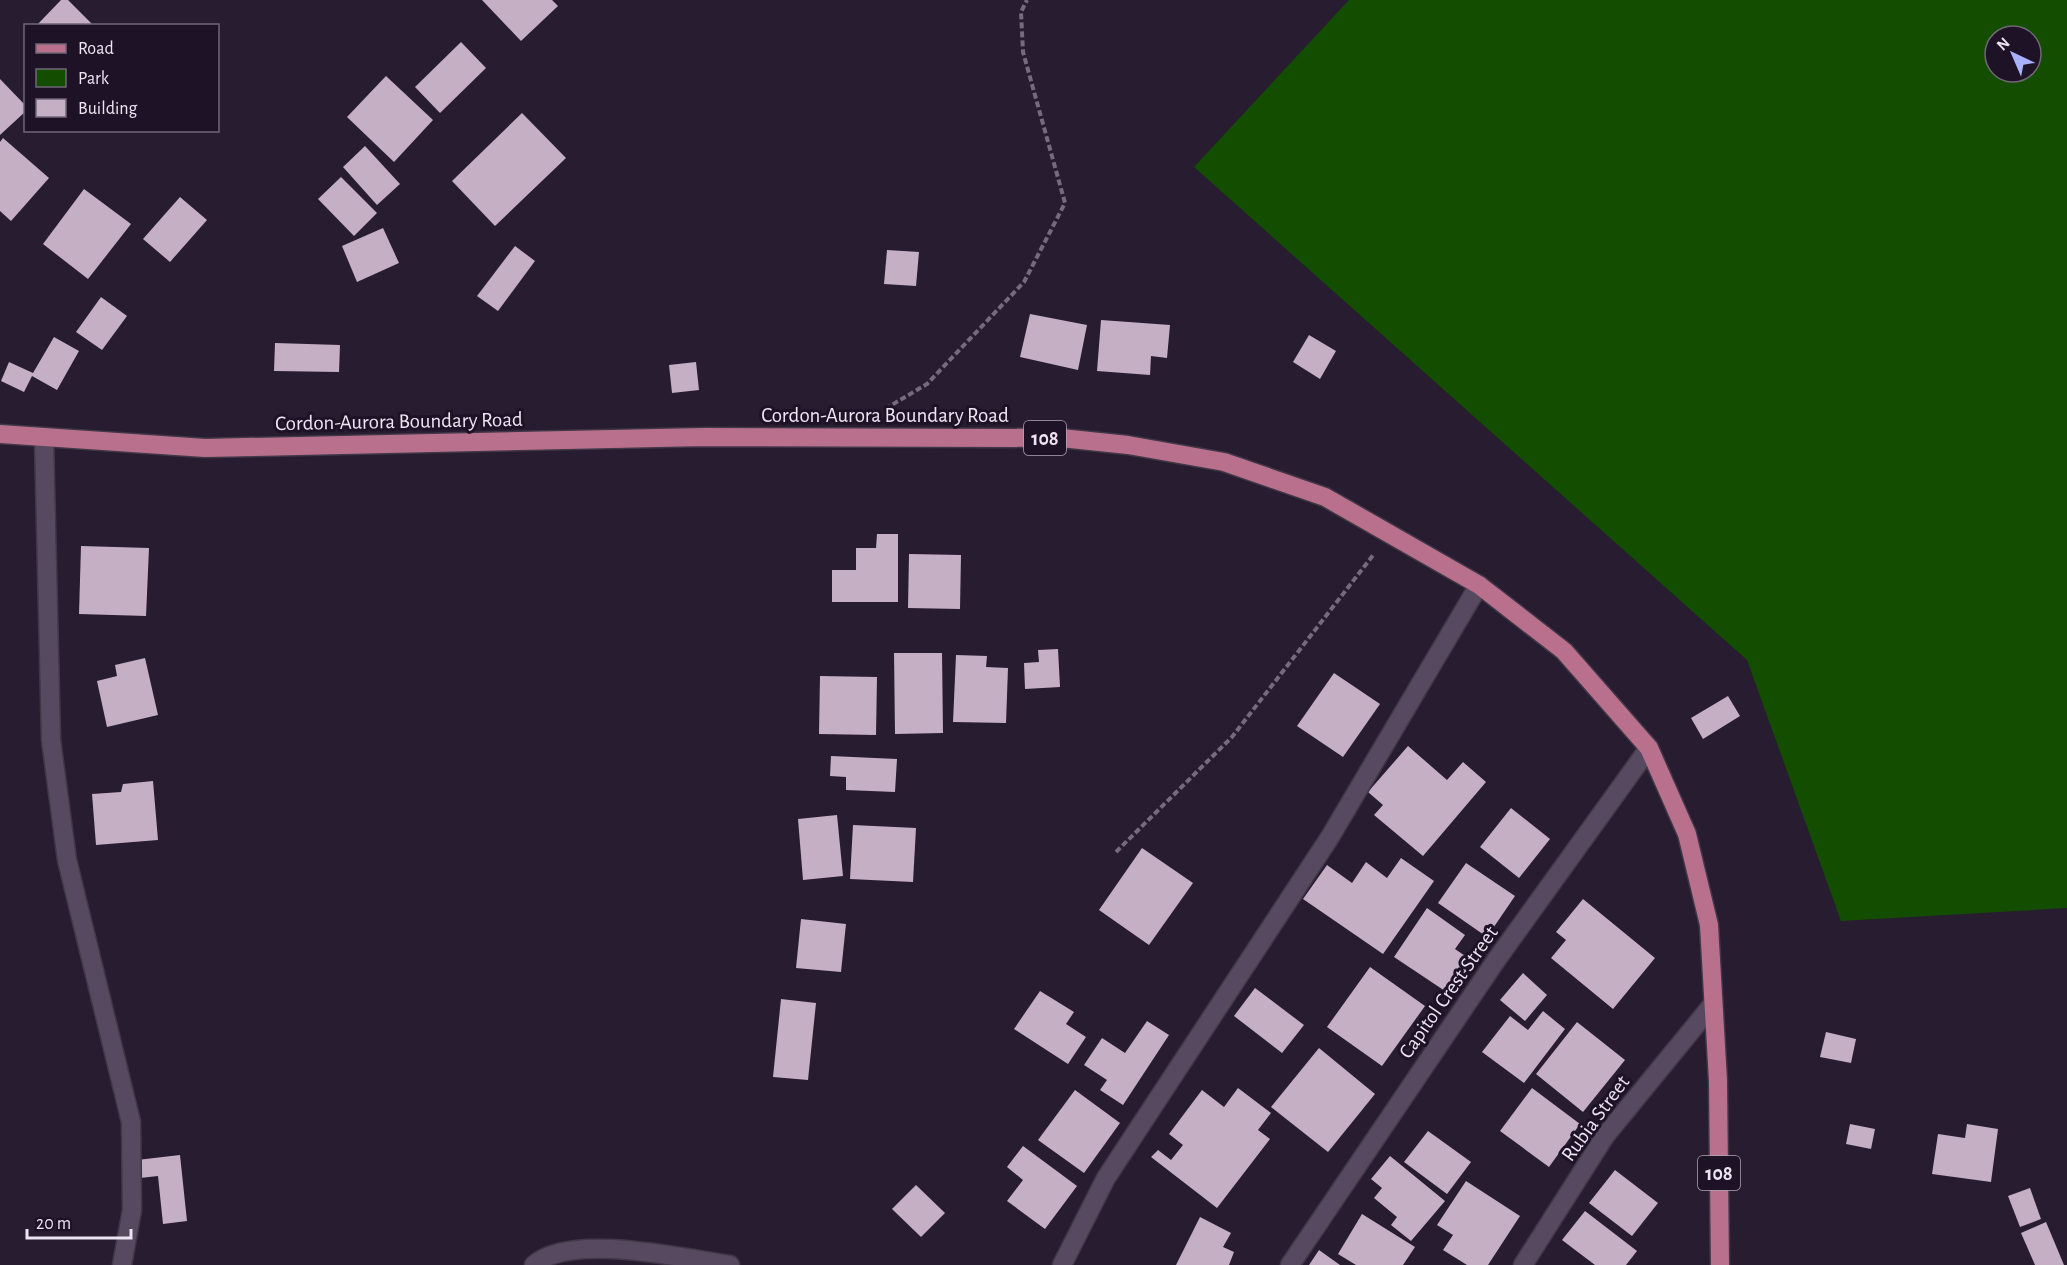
<svg xmlns="http://www.w3.org/2000/svg" width="2067" height="1265" font-family="'Alegreya Sans',sans-serif">
  <style>
    .green { fill: #134d00; fill-rule: evenodd }
    .building { fill: #c5afc5 }
    .lines { fill: none; stroke-linecap: round; stroke-linejoin: round }
    .street-casing { stroke: #403747; stroke-width: 21 }
    .primary-casing { stroke: #403747; stroke-width: 21 }
    .path { stroke: #756b7c; stroke-width: 4; stroke-dasharray: 6 3; stroke-linecap: butt }
    .street { stroke: #574a60; stroke-width: 18 }
    .primary { stroke: #b9708c; stroke-width: 18 }
    .labels { text-anchor: middle; stroke-width: 6; stroke-linejoin: round; paint-order: stroke }
    .shield { fill: #1e1326; stroke: #aea5b4; stroke-width: 1.5 }
    .shield-label { font-size: 20px; font-weight: bold; fill: #ebe4f1 }
    .street-label { font-size: 21px; fill: #ebe4f1; stroke: #1e1326 }
  </style>
  <rect width="100%" height="100%" fill="#281c30"/>
  <path class="green" d="M1349,0h718v908l-226,13 -94,-261 -553,-493zM1995,36h36v36h-36z"/>
  <g class="building">
    <polygon points="61,0 68,0 94,26 36,26"/>
    <polygon points="482,0 552,0 558,6 521,41"/>
    <polygon points="461,42 486,68 440,113 415,87"/>
    <polygon points="386,76 433,120 394,162 347,117"/>
    <polygon points="0,79 26,106 26,111 0,135"/>
    <polygon points="522,113 566,158 495,226 452,181"/>
    <polygon points="3,138 49,178 11,221 0,211 0,142"/>
    <polygon points="365,146 400,184 377,205 343,167"/>
    <polygon points="341,177 377,213 354,236 318,199"/>
    <polygon points="84,189 131,224 88,279 43,244"/>
    <polygon points="180,197 207,220 170,262 143,239"/>
    <polygon points="383,228 399,263 357,282 342,246"/>
    <polygon points="515,246 535,261 498,311 477,296"/>
    <polygon points="887,250 919,252 916,286 884,284"/>
    <polygon points="101,297 127,316 102,350 76,332"/>
    <polygon points="1030,314 1087,325 1078,370 1020,357"/>
    <polygon points="1101,320 1170,325 1167,358 1151,356 1150,375 1097,371"/>
    <polygon points="1309,335 1336,351 1320,379 1293,362"/>
    <polygon points="54,337 79,351 57,390 32,376 24,392 1,381 9,362 33,373"/>
    <polygon points="275,343 340,345 339,372 274,371"/>
    <polygon points="696,362 699,390 672,393 669,365"/>
    <polygon points="877,534 898,534 898,602 832,602 832,570 856,570 856,548 876,548"/>
    <polygon points="81,546 149,548 146,616 79,614"/>
    <polygon points="909,554 961,555 960,609 908,608"/>
    <polygon points="1058,649 1060,687 1025,689 1024,663 1039,662 1038,650"/>
    <polygon points="894,653 942,653 943,733 895,734"/>
    <polygon points="956,655 987,656 986,667 1008,668 1006,723 953,722"/>
    <polygon points="145,658 158,715 107,727 97,681 117,676 115,665"/>
    <polygon points="1334,673 1380,704 1343,757 1297,726"/>
    <polygon points="820,676 877,677 876,735 819,734"/>
    <polygon points="1728,696 1740,716 1703,739 1691,718"/>
    <polygon points="1408,746 1447,780 1463,762 1486,782 1423,856 1374,815 1383,805 1368,792"/>
    <polygon points="831,756 897,759 895,792 846,790 846,777 830,776"/>
    <polygon points="153,781 158,840 96,845 92,794 121,792 123,784"/>
    <polygon points="1511,808 1550,839 1519,878 1480,847"/>
    <polygon points="837,815 843,876 803,880 798,819"/>
    <polygon points="853,825 916,828 913,882 850,879"/>
    <polygon points="1142,848 1193,883 1149,945 1099,910"/>
    <polygon points="1401,858 1434,881 1383,954 1303,899 1327,865 1352,883 1366,862 1387,878"/>
    <polygon points="1466,863 1515,896 1487,937 1438,903"/>
    <polygon points="1583,899 1655,958 1613,1009 1551,958 1566,940 1556,932"/>
    <polygon points="1427,908 1465,935 1455,949 1474,962 1451,995 1394,957"/>
    <polygon points="801,919 846,924 841,972 796,968"/>
    <polygon points="1370,967 1425,1006 1382,1066 1327,1027"/>
    <polygon points="1523,973 1547,995 1525,1021 1500,1000"/>
    <polygon points="1255,988 1304,1025 1282,1053 1234,1016"/>
    <polygon points="1040,991 1074,1012 1066,1024 1086,1037 1068,1064 1014,1029"/>
    <polygon points="781,999 816,1003 808,1080 773,1077"/>
    <polygon points="1543,1011 1565,1029 1524,1083 1482,1052 1510,1016 1528,1030"/>
    <polygon points="1147,1021 1169,1035 1123,1105 1100,1090 1107,1080 1084,1065 1102,1038 1125,1053"/>
    <polygon points="1577,1022 1625,1060 1583,1112 1536,1074"/>
    <polygon points="1826,1032 1856,1039 1851,1063 1820,1057"/>
    <polygon points="1319,1048 1375,1094 1328,1152 1271,1107"/>
    <polygon points="1238,1088 1271,1113 1258,1130 1270,1139 1217,1208 1151,1157 1158,1150 1171,1160 1183,1145 1169,1134 1202,1090 1224,1107"/>
    <polygon points="1532,1088 1580,1124 1549,1167 1500,1131"/>
    <polygon points="1075,1090 1120,1123 1084,1173 1038,1140"/>
    <polygon points="1850,1124 1875,1129 1871,1149 1846,1144"/>
    <polygon points="1967,1124 1998,1129 1991,1182 1932,1174 1938,1134 1965,1138"/>
    <polygon points="1428,1131 1471,1162 1447,1194 1404,1162"/>
    <polygon points="1023,1146 1077,1186 1045,1229 1007,1201 1023,1180 1007,1167"/>
    <polygon points="180,1155 187,1221 163,1224 158,1176 140,1178 137,1160"/>
    <polygon points="1390,1156 1445,1201 1411,1241 1391,1225 1397,1217 1374,1198 1382,1188 1371,1179"/>
    <polygon points="1615,1170 1658,1203 1632,1236 1589,1203"/>
    <polygon points="1466,1181 1520,1216 1488,1265 1467,1265 1443,1250 1453,1235 1437,1225"/>
    <polygon points="916,1185 945,1213 921,1237 892,1209"/>
    <polygon points="2030,1188 2041,1219 2020,1227 2008,1196"/>
    <polygon points="1585,1211 1637,1251 1626,1265 1595,1265 1562,1240"/>
    <polygon points="1362,1214 1415,1247 1403,1265 1356,1265 1338,1254"/>
    <polygon points="1200,1217 1231,1233 1223,1247 1234,1252 1229,1265 1176,1265"/>
    <polygon points="2046,1222 2064,1265 2035,1265 2021,1233"/>
    <polygon points="1319,1250 1340,1265 1309,1265"/>
  </g>
  <g class="lines">
    <g class="street-casing">
      <g id="street">
        <polyline points="44,439 51,740 67,860 131,1122 132,1210 122,1265"/>
        <path d="M534,1265c36,-33 149,-7 196,0"/>
        <polyline points="1062,1265 1106,1178 1330,837 1479,585"/>
        <polyline points="1290,1265 1497,959 1649,748"/>
        <polyline points="1523,1265 1605,1136 1713,1004"/>
      </g>
    </g>
    <g class="primary-casing">
      <polyline id="primary" points="0,434 205,448 704,437 1061,438 1128,445 1224,462 1325,497 1479,585 1564,651 1649,748 1687,834 1709,925 1718,1081 1720,1265"/>
    </g>
    <g class="path">
      <polyline points="885,409 927,384 1024,282 1065,203 1023,52 1021,12 1027,0"/>
      <polyline points="1116,852 1232,737 1374,554"/>
    </g>
    <use href="#street" class="street"/>
    <use href="#primary" class="primary"/>
  </g>
  <g class="labels">
    <g class="shield">
      <rect x="1024" y="421" width="42" height="34" rx="4.5"/>
      <rect x="1698" y="1156" width="42" height="34" rx="4.5"/>
    </g>
    <g class="shield-label">
      <text x="1045" y="445">108</text>
      <text x="1719" y="1180">108</text>
    </g>
    <g class="street-label">
      <text x="885" y="422">Cordon-Aurora Boundary Road</text>
      <text transform="translate(399 421) rotate(-1)" y="7">Cordon-Aurora Boundary Road</text>
      <text transform="translate(1448 992) rotate(-55)" y="7">Capitol Crest Street</text>
      <text transform="translate(1595 1118) rotate(-54)" y="7">Rubia Street</text>
    </g>
  </g>
  <rect x="24" y="24" width="195" height="108" fill="#1e1326" stroke="#706777" stroke-width="1.5"/>
  <rect x="36" y="44" width="30" height="9" fill="#b9708c" stroke="#706777" stroke-width="1.5"/>
  <text x="78" y="54" font-size="18" fill="#ebe4f1">Road</text>
  <rect x="36" y="69" width="30" height="18" fill="#134d00" stroke="#706777" stroke-width="1.5"/>
  <text x="78" y="84" font-size="18" fill="#ebe4f1">Park</text>
  <rect x="36" y="99" width="30" height="18" fill="#c5afc5" stroke="#706777" stroke-width="1.5"/>
  <text x="78" y="114" font-size="18" fill="#ebe4f1">Building</text>
  <g transform="translate(2013 54) rotate(316)"><circle r="28" fill="#1e1326" stroke="#706777" stroke-width="1.5"/>
  <path d="M0-4.5L10 22L0 15L-10 22Z" fill="#a9b0fc"/>
  <text y="-9" font-size="16" font-weight="bold" text-anchor="middle" fill="#ebe4f1">N</text>
  </g>
  <path d="M27 1229v9h104v-9" fill="none" stroke="#ebe4f1" stroke-width="3"/>
  <text x="36" y="1229" font-size="18" fill="#ebe4f1" stroke="#1e1326" stroke-width="4.5" paint-order="stroke">20 m</text>
</svg>
